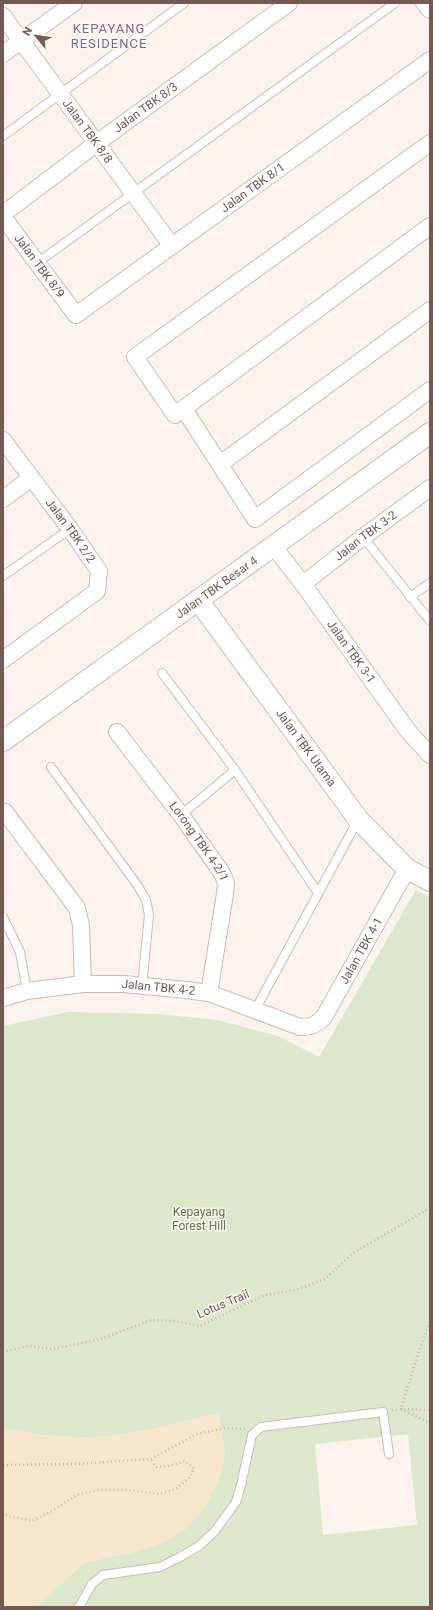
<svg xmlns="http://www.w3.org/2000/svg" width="433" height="1610" font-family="Roboto,sans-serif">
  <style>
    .green { fill: #dbe8cb; fill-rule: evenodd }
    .sand { fill: #f6e6cb }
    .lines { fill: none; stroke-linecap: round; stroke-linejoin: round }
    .service-casing { stroke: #cebcb5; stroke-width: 10 }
    .minor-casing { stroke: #cebcb5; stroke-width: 18 }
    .tertiary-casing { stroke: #cebcb5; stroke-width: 22 }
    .path { stroke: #d3b3a9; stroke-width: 2.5; stroke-dasharray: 1 3; stroke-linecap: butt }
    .service { stroke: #fff; stroke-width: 8 }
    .minor { stroke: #fff; stroke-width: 16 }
    .tertiary { stroke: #fff; stroke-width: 20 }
    .labels { text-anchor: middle; stroke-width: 3; stroke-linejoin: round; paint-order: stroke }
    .street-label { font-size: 12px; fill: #745851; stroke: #fdf7f2 }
    .park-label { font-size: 12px; fill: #5e784a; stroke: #fdf7f2 }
    .neighbourhood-label { font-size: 13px; letter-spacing: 1px; fill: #7c698f; stroke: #fdf7f2 }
  </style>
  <rect width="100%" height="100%" fill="#fbf3ec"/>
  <path class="green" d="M416,890l14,7v710h-394l49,-45 54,-11 28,-10 58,-86 -6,-42 -75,18 -52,7 -51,-3 -38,-6v-403l65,-14 89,2 61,6 60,16 41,21zM408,1434l9,91 -94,10 -8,-91z"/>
  <polygon class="sand" points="219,1413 225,1455 221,1475 203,1511 186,1529 167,1541 139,1551 85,1562 36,1607 3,1607 3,1429 41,1435 92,1438 144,1431"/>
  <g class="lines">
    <g class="service-casing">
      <g id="service">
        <polyline points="3,136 184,3"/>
        <polyline points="37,263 395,3"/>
        <polyline points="363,537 430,621"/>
        <polyline points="3,576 70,529"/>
        <polyline points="410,597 430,583"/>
        <polyline points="162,673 235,770 181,815"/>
        <polyline points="51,767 138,886 146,900 149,915 142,986"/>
        <polyline points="235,770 318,893"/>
        <polyline points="3,917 20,952 27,991"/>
        <polyline points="255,1010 358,820"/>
        <polyline points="79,1607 92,1584 103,1575 160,1567 180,1557 199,1546 215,1531 236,1502 241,1485 252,1435 261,1427 383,1412 389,1454"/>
      </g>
    </g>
    <g class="minor-casing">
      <g id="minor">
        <polyline points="424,3 430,10"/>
        <path id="s1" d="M3,16l169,230"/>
        <polyline points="3,54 74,3"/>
        <polyline points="430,143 135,357 175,415 430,226"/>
        <path id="s2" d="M3,214l94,-71 192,-140"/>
        <path id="s3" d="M3,217l73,98 354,-255"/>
        <polyline points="184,409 255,519 430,390"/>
        <path id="s4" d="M3,440l67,89 29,42 -2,20 -94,69"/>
        <polyline points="220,464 430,310"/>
        <polyline points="3,499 31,478"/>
        <path id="s5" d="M274,547l29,37 105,147 22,24"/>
        <path id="s6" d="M303,584l60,-47 67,-49"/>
        <path id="s7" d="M117,732l64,83 41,58 4,10 -1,11 -16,99"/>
        <polyline points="5,812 77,908 81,925 83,984"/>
        <path id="s8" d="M3,998l24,-7 56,-7h41l62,6 23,3 91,34c11,0 16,-2 24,-10l83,-148"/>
      </g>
    </g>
    <g class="tertiary-casing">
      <g id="tertiary">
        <path id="s9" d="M198,600l160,219 49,50 23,12"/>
        <path id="s10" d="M3,741c142,-103 285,-204 427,-308"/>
      </g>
    </g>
    <g class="path">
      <polyline points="430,1322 418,1354 401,1409 430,1423"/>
      <polyline points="3,1352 28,1346 52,1349 101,1339 151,1320 175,1321 200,1326 265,1295 296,1290 325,1279 353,1253 430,1208"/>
      <polyline points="392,1410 401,1409 430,1410"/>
      <polyline points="3,1465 75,1464 151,1459 197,1434 226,1428 245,1429"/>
      <polyline points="3,1513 4,1515 32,1521 52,1511 79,1494 99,1490 128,1490 159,1494 176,1489 191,1476 194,1468 185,1461 169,1466 156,1467 151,1459"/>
    </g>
    <use href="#service" class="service"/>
    <use href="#minor" class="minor"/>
    <use href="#tertiary" class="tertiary"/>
  </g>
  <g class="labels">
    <g class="street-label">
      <text dy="4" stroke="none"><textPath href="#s2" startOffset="178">Jalan TBK 8/3</textPath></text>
      <text dy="4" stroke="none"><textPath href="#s1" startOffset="143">Jalan TBK 8/8</textPath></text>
      <text dy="4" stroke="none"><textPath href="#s3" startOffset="340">Jalan TBK 8/1</textPath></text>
      <text dy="4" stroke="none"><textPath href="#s3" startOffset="61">Jalan TBK 8/9</textPath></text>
      <text dy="4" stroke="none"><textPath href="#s4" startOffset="113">Jalan TBK 2/2</textPath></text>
      <text dy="4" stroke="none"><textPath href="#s6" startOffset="79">Jalan TBK 3-2</textPath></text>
      <text dy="4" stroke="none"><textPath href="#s10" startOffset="263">Jalan TBK Besar 4</textPath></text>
      <text dy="4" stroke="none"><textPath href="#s5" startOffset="130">Jalan TBK 3-1</textPath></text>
      <text dy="4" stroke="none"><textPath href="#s9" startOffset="183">Jalan TBK Utama</textPath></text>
      <text dy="4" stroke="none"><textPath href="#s7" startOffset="137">Lorong TBK 4-2/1</textPath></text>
      <text dy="4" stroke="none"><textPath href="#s8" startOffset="408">Jalan TBK 4-1</textPath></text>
      <text dy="4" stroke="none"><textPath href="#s8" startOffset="157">Jalan TBK 4-2</textPath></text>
      <text transform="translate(223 1304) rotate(-23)" y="4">Lotus Trail</text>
    </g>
    <g class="park-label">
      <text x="199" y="1216">Kepayang<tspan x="199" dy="14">Forest Hill</tspan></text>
    </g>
    <g class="neighbourhood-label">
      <text x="109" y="33">KEPAYANG<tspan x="109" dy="15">RESIDENCE</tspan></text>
    </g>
  </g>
  <rect width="433" height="1610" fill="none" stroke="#745851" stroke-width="8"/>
  <g transform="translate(36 36) rotate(299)" stroke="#fdf7f2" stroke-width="3" paint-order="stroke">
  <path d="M0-3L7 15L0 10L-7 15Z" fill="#745851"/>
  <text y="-6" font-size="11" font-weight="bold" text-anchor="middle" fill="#745851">N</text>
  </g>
</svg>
